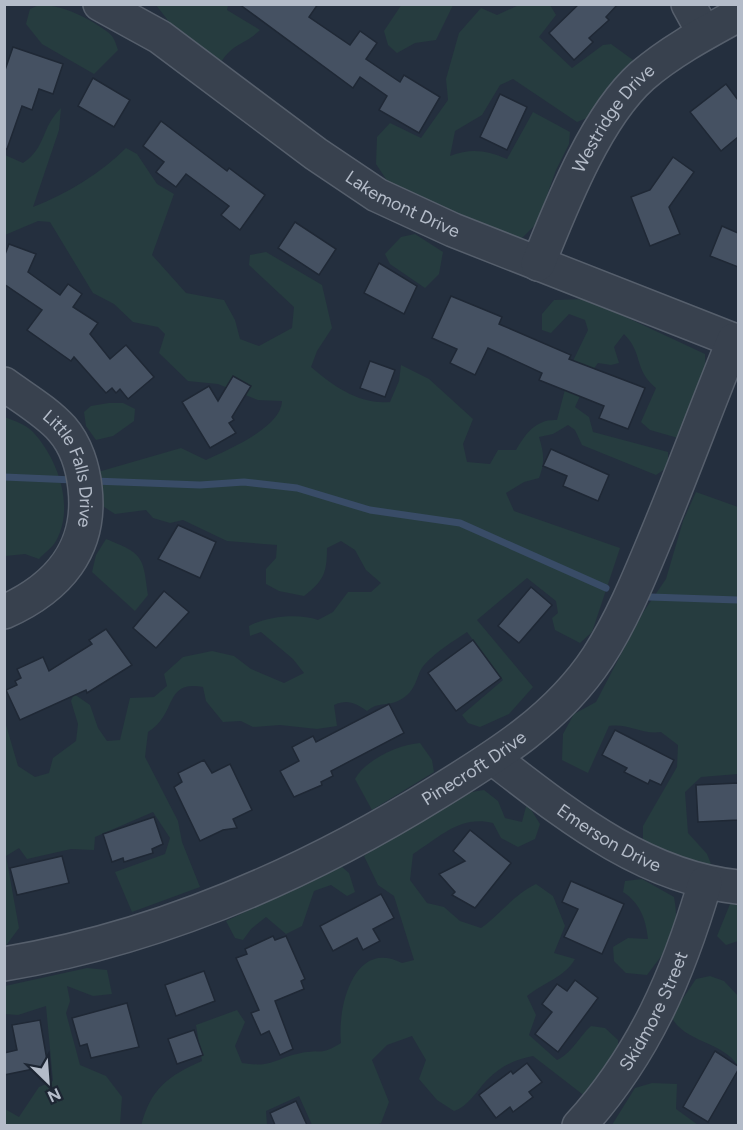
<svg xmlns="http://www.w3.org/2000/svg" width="743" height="1130" font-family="Figtree,sans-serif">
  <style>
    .green { fill: #263c3f }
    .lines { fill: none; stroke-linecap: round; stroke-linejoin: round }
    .stream { stroke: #394c67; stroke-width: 7 }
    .building { fill: #455162; stroke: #1f2835; stroke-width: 1.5 }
    .minor-casing { stroke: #565f6c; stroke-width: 36 }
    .minor { stroke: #38414e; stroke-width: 33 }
    .labels { text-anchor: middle; stroke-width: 6; stroke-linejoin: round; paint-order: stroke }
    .street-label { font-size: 18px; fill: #b4bcc9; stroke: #1d2633 }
  </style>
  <rect width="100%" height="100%" fill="#242f3e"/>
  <g class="green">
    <polygon points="402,4 453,4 453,5 436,40 415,43 397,53 388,45 384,31"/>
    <path d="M39,5c23,-1 52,14 70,28 5,4 7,11 9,17l-24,24 -52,-30 -16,-20 4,-15z"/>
    <path d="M156,5h72l-1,5 33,20c-15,15 -26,12 -39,32l-48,-35z"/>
    <path d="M519,5h31l6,10 -17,22 33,31 31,-23 8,-1 22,16 -46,58 -10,4 -64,-43 -13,6 -18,30 -27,16 -5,25c21,-8 36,-6 57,3l26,-47 37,20 -1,12 -13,26 -19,53 -15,15 -20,-3 -114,-53 -12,-18 1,-27 13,-14 31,15 27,-38 -2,-21 13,-46 22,-25 16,7z"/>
    <path d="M61,108l-2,22 -26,77c34,-13 68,-34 93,-59l11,6 20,30 17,10 -22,61 34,38 38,7 11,20 5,19 19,7 33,-18 2,-21 -45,-42 1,-10 16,-3 56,33 10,43 -15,23 -6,16c22,19 49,38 79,35l9,-21 2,-16 28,14 44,40 -10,25 4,18 23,2 8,-14h18c10,-17 20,-31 41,-30l15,-57 16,-33 -3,-10 -16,-6 -18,19 -9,-3v-16l12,-14 33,-1 118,55 1,28 -28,56 -28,-8 -9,-8 15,-34c-23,-19 -12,-34 -32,-54l-10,13 5,16 -8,2 -13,-2 -8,11 -15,33 14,10 4,15 75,20v15l-12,8 -74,-30 -7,-15 -7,-5 -15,9 -14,3c5,16 6,26 0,41l-15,4 -18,11 8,18 106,37 -28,84 -12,11 -25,-13 -3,-12 6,-5 -2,-12 -29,-23 -50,42 56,67 -24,27 -29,13 -12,-4 -6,-8 41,-35 -36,-48c-15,10 -30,19 -42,32 -10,10 -6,27 -27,37 -11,5 -21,1 -31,10 -12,-8 -19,-12 -33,-6l3,21 -20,3 -37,-4 -27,2 -12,-6 -18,1 -17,-21 -3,-14c-40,-7 -25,27 -55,45l-3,25 33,64 4,21 18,45 -68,25 -17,-40 50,-18 5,-16 -17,-26 -58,25 -1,13 -23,-1 -44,10 -8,-11 -13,8 13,72 -14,19 -1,-229 14,48 17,11 14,-4 4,-15 23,-17 2,-17 -7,-23 3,-7 16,11 8,23 9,13 13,-1 10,-42 24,-1 13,-11 -3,-12 19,-17 29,-6 22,5 17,13 33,14 20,-10 -11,-14 -32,-27 -11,4 -1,-10c18,-10 50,-13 69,-6l15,-8 15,-20h23l10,-9 -15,-13 -11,-20 -14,-9 -14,7c0,24 -3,33 -23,48l-25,-5 -13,-7v-15l10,-11 1,-13 -50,-4 -44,-21 -13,3 -17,-5 -7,-8 -31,4 -14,-9 -3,-33 83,-24 25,12c21,-10 75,-32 76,-59l-24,-1 -40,-16 -30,-3 -29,-28 6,-19 -7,-7 -25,-5 -19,-18 -21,-11 -43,-71 -12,-1 -33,14v-80l18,8c24,-16 17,-34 38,-55z"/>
    <polygon points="415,234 443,252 439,274 425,288 390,264 385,254 401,237"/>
    <polygon points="109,403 123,403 135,409 134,421 113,436 96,440 86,426 84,412 91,406"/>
    <path d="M4,417c9,3 23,8 29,15 25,27 42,75 23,109 -4,7 -12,12 -17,18l-14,-5 -20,2z"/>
    <path d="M696,492l42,15v267l-37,3 -16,15 3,41 19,21 6,15 -70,-20v-23l34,-59 1,-22 -17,-13c-18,3 -33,-9 -52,-6l-21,47 -26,-13 1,-26 11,-20 22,-12 46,-88 24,-35 17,-58z"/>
    <path d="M106,539c38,15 37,18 42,56l-13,16 -43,-39 4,-17z"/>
    <path d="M420,743l12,17 2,12 -62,38 -17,-31c10,-19 45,-35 65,-36z"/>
    <path d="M484,790l14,11 7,17 17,4 5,-19 13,21 -5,15 -17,8 -17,-9 -8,-15c-33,-8 -53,14 -80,31l-3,26 17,23 17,4 16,14 21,7c21,-15 31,-32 55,-44l17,12 12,30 -11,27 21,6c-10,18 -32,24 -48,37l9,19 -7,20 28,25c14,-6 23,-24 34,-34l14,2 13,12v14l-32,43 -53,-41c-17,3 -32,10 -45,23 -11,11 -19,27 -34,32l-17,-11 -18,-21 7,-19 -14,-24 -25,9 -15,15 17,42 -8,21 -5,2h-64l-13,-29 -33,15 1,14 -126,1c10,-38 27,-50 61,-65l-6,-36 41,-15 8,12 -10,24 7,17c31,5 31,-4 59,-10 21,-4 19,3 40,-10 -4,-36 13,-105 61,-80l12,-3 -20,-64 -16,-11 -14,-29c36,-24 76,-61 120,-66z"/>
    <polygon points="341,866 349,873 355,892 347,896 331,885 314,891 302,926 286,934 266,917 251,929 243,940 235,938 226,921"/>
    <path d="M642,879l32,18c7,37 -5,49 -27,78l-21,-2 -12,-12 -1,-14 15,-9 20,1c-2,-20 -8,-36 -25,-47l2,-11z"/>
    <polygon points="730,904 738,904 738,941 726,945 717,936"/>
    <polygon points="87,968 107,970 112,994 93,996 67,986 70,1001 66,1013 80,1065 106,1076 122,1097 120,1125 5,1125 5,1109 19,1117 39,1087 53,1081 46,1006 18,1015 5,1014 5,986"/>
    <path d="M710,976l14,5 14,15v70c-15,-25 -54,-23 -67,-50l25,-37z"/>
    <polygon points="652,1083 677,1084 676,1109 698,1125 612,1125 635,1088"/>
  </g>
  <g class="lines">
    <g class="stream">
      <polyline points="4,477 74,480"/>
      <polyline points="94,481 200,485 244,482 297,488 370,510 460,523 606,588"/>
      <polyline points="650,597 738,600"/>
    </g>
  </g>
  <g class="building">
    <polygon points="239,4 318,4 309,17 350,45 360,31 377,43 366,59 400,82 404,75 440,97 419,133 379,110 387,96 360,77 353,88"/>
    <polygon points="579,4 618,4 606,17 609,20 589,38 593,42 574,60 549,33"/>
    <polygon points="13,47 63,64 53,94 39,89 32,110 22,106 7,149 4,149 4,73"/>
    <polygon points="93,78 130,100 114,127 78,106"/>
    <polygon points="726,84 738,100 738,137 721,151 690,112"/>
    <polygon points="500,94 527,107 507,150 480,137"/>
    <polygon points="161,121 227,171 229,168 265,195 240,230 221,215 229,206 186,174 176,187 156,172 164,162 143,146"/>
    <polygon points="673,157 694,172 669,207 680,234 650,246 631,197 650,190"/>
    <polygon points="295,222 336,249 319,275 278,248"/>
    <polygon points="722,226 738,233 738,267 710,256"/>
    <polygon points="9,244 36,254 28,272 60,295 68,284 82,294 73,307 98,323 90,334 110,359 126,345 154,377 128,399 120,389 116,393 112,388 106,393 74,357 71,361 27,330 42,310 4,284 4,257"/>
    <polygon points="379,263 417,286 404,314 364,293"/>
    <polygon points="451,296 502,317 499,324 571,355 569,359 645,388 628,429 599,418 604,406 539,380 542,373 488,348 475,375 450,363 457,349 432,338"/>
    <polygon points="370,361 395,370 385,397 360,388"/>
    <polygon points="233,376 251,386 232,417 234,420 229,423 236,433 210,448 182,402 209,386 218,401"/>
    <polygon points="551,449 609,475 598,501 563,486 567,476 543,466"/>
    <polygon points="178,525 216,542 200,578 158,559"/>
    <polygon points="531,587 552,605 519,643 498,626"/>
    <polygon points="164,591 189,612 156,648 133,628"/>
    <polygon points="106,629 132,665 87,693 86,690 20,720 6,690 17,685 15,681 21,678 17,669 43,657 49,671 92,644 89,640"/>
    <polygon points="473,640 501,678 456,711 428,673"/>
    <polygon points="389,704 404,733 331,771 333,776 321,782 322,785 294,797 280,771 299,761 292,747 313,736 316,742"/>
    <polygon points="615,730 674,760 661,785 650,780 648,784 624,772 627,768 602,755"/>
    <polygon points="204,760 212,773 230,764 252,810 233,819 237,828 223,830 200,841 174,787 182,782 178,773"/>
    <polygon points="738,783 738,820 698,822 696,785"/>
    <polygon points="154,817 163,844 152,849 153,853 124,862 123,858 112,862 103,834"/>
    <polygon points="470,830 511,863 475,908 452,895 455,892 439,874 465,861 453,851"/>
    <polygon points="62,856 69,883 17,895 10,868"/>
    <polygon points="571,881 624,904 602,954 564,937 578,909 562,902"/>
    <polygon points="381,894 394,918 373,929 380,941 363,950 357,938 333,951 320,926"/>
    <polygon points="273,936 275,940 286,936 305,979 301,981 304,989 275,1001 293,1049 280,1055 269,1031 261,1035 251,1013 259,1010 236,958 247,954 245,949"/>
    <polygon points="204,971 215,1001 176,1016 165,985"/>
    <polygon points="575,980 598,998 558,1052 535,1034 552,1012 542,1004 557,984 567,991"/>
    <polygon points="127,1003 139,1047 91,1058 87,1044 80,1046 72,1018"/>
    <polygon points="40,1020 48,1066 4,1075 4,1053 17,1050 12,1025"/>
    <polygon points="194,1030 203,1055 177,1064 168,1039"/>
    <polygon points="715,1051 738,1066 738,1070 708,1122 683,1107"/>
    <polygon points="527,1063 542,1082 529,1092 533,1097 513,1112 510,1107 496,1118 479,1095 511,1071 513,1074"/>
    <polygon points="296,1101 307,1125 275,1125 270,1113"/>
  </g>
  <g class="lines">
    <g class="minor-casing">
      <g id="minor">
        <path id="s1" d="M100,4l60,33 156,117 61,41 76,35 285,112"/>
        <polyline points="688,4 704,33"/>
        <path id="s2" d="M538,264c23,-57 57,-146 104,-188 29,-25 63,-43 96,-61"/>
        <path id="s3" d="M4,384c19,14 43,28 58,45 14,16 21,39 23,59 7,61 -27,100 -81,124"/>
        <path id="s4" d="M494,759c73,56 149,118 244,128"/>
        <path id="s5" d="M4,964c156,-26 300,-89 434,-172 60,-37 120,-74 160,-135 24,-37 41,-79 58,-120 27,-65 51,-131 78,-197"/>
        <path id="s6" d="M579,1126c65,-71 99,-151 126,-243"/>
      </g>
    </g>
    <use href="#minor" class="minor"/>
  </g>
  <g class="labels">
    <g class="street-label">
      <text dy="6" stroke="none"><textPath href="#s2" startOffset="165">Westridge Drive</textPath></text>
      <text dy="6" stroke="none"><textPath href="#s1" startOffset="364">Lakemont Drive</textPath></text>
      <text dy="6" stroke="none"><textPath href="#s3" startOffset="114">Little Falls Drive</textPath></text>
      <text dy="6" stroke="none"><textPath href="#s5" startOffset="513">Pinecroft Drive</textPath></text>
      <text dy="6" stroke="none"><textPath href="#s4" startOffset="140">Emerson Drive</textPath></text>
      <text dy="6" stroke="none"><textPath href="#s6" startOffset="138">Skidmore Street</textPath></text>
    </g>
  </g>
  <rect width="743" height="1130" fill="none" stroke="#b4bcc9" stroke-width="12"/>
  <g transform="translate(48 1082) rotate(155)" stroke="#1d2633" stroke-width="4.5" paint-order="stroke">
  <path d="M0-4.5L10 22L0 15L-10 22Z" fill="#b4bcc9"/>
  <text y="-9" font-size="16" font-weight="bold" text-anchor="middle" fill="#b4bcc9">N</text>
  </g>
</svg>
